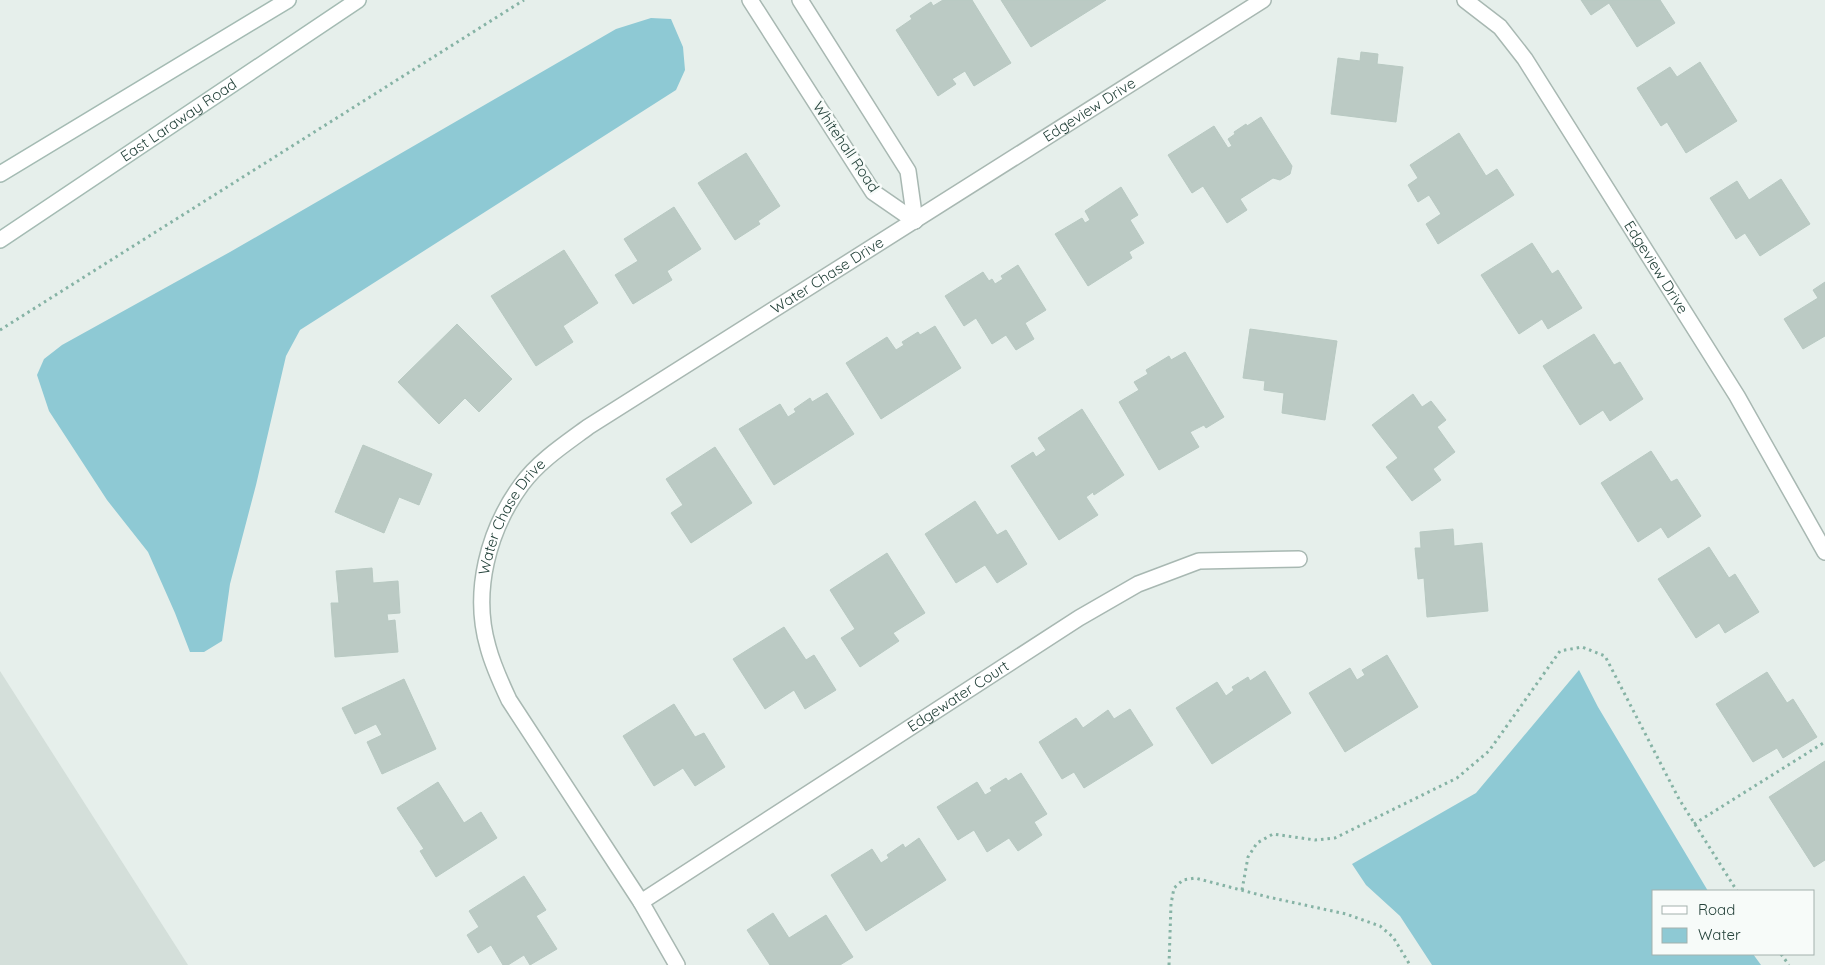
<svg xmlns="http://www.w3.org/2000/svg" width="1825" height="965" font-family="Quicksand,sans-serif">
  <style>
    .built { fill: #d4dfda }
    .water { fill: #8ec9d4 }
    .building { fill: #bbcac4; stroke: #b8c9c2 }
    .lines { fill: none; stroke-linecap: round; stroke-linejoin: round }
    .minor-casing { stroke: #a8b8b2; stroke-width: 18 }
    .secondary-casing { stroke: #a4bbb3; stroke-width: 18 }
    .path { stroke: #86b3a5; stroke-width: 3; stroke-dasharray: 2.5 4; stroke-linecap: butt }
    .minor { stroke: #fff; stroke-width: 15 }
    .secondary { stroke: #fff; stroke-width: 15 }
    .labels { text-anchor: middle; stroke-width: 5; stroke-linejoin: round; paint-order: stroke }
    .street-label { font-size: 15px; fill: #24423a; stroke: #f7fbf9 }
  </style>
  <rect width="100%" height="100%" fill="#e6efeb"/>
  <polygon class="built" points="0,671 188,965 0,965"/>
  <g class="water">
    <polygon points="651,18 671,19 683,47 685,70 676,90 300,330 286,356 256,485 230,584 222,641 204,652 190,652 175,613 148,552 107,500 49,411 37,375 44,359 62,345 230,252 616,29"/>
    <polygon points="1579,670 1598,707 1708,891 1654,891 1654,954 1753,954 1761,965 1432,965 1400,916 1366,885 1352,864 1476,793"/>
  </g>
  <g class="building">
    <polygon points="943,0 972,0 1011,63 974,86 965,71 952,79 956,84 938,96 896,30 912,19 910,16 931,2 933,6"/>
    <polygon points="1001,0 1106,0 1031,47"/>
    <polygon points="1581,0 1660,0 1675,23 1637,47 1609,3 1591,15"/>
    <polygon points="1361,52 1378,54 1377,64 1403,67 1396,122 1331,114 1338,58 1360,61"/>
    <polygon points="1700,62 1737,121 1686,153 1667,122 1661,126 1637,88 1670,67 1677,77"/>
    <polygon points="1261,117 1292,166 1290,174 1280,180 1273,178 1240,199 1247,210 1227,223 1203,186 1192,193 1168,155 1214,126 1228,148 1232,146 1228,139 1235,134 1234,132 1246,124 1247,126"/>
    <polygon points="1459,133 1486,176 1497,169 1514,195 1438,244 1426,224 1441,214 1429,195 1418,202 1408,185 1418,178 1410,165"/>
    <polygon points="746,153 780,206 758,221 760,224 735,240 698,183"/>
    <polygon points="1781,179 1810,224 1760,256 1745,233 1736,239 1710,198 1737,181 1749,200"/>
    <polygon points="1121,187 1138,215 1130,220 1144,243 1129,252 1132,258 1088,286 1055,234 1082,218 1085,223 1090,220 1085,211"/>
    <polygon points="674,207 701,249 667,271 672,280 633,304 615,275 638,261 624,239"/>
    <polygon points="1532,243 1552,274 1558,270 1582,308 1548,329 1542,319 1519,334 1481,275"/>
    <polygon points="564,250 598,303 563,326 573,342 536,366 491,296"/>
    <polygon points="1018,265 1046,310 1025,323 1034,339 1016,350 1006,335 992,344 976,318 964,326 945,296 983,272 989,281 992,279 995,284 1003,279 1001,276"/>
    <polygon points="1825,282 1825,336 1803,349 1784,319 1818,298 1813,290"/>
    <polygon points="457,324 512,379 479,412 465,398 439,424 398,382"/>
    <polygon points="935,326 961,368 881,419 846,363 887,337 896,350 904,345 902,342 918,332 920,335"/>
    <polygon points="1250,329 1337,341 1325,420 1282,413 1284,393 1264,390 1265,381 1243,378"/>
    <polygon points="1594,334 1614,365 1620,362 1643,399 1610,421 1603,410 1580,425 1543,366"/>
    <polygon points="1185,352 1224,417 1206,428 1204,425 1190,432 1199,447 1159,470 1119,402 1139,390 1134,382 1148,374 1146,370 1169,356 1171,360"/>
    <polygon points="827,393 854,434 774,485 739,429 780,404 788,417 796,412 794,409 810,398 812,402"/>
    <polygon points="1413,394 1422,407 1431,401 1446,420 1437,427 1455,452 1433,469 1441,480 1412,501 1386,467 1398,458 1372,425"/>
    <polygon points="1082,409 1124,475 1094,495 1093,492 1086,497 1098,515 1059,540 1011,466 1033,452 1036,457 1046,450 1038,438"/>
    <polygon points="363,445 432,474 419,505 399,497 384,533 335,512"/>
    <polygon points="715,447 752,503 691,543 671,513 683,505 666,479"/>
    <polygon points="1651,451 1671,482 1677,479 1701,516 1668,538 1661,527 1638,542 1601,483"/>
    <polygon points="975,501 997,535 1006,530 1027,564 997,583 985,565 956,583 925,534"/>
    <polygon points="1453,529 1454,546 1482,543 1488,611 1427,617 1424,578 1418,579 1415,548 1421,548 1420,532"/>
    <polygon points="1709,547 1729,578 1735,574 1759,612 1725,633 1719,623 1696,638 1658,579"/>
    <polygon points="887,553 925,613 893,633 899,641 860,667 841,638 855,629 830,590"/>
    <polygon points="372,568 373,583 398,581 400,613 387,614 388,621 395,620 398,652 335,657 331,603 339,603 336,571"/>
    <polygon points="784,627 806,660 814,655 836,690 805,709 794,690 765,709 733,659"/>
    <polygon points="1387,655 1418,707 1345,752 1309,693 1350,668 1357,680 1365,675 1362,670"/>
    <polygon points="1265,671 1291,713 1212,764 1176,708 1217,682 1226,696 1234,690 1232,687 1248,677 1250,681"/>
    <polygon points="1767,672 1787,703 1793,699 1817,737 1783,758 1777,748 1753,762 1716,704"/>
    <polygon points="404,679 436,749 382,774 367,742 382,735 376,724 355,734 342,708"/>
    <polygon points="674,704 695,737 704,733 725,767 695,786 683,768 654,786 623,736"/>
    <polygon points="1130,709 1153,745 1084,788 1074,772 1062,779 1039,742 1076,718 1083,728 1108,710 1114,719"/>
    <polygon points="1825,761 1825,860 1814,867 1769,797"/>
    <polygon points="1021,773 1047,814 1034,822 1042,835 1018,851 1009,838 987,852 974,830 958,840 937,807 977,782 985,795 992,791 990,788 1006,778 1008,781"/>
    <polygon points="438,782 464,823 481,812 497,838 436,877 420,851 424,849 397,808"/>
    <polygon points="919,838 946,880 866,931 831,875 872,849 881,863 889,858 887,855 903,844 905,848"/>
    <polygon points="524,876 546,910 536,916 557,949 530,965 524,955 508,965 503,965 491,945 478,953 467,935 479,927 469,911"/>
    <polygon points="773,913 789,938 826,915 853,957 840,965 770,965 747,930"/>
  </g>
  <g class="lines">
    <g class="minor-casing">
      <g id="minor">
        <polyline points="750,0 873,192 915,221"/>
        <polyline points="800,0 908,171 915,221"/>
        <path id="s1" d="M1465,0l35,27 25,32 212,337 88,156"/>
        <path id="s2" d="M641,902l438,-284 59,-34 61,-23 100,-2"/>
        <path id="s3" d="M677,965l-36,-63 -132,-202c-8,-17 -16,-34 -21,-53 -16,-55 0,-117 34,-163 17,-23 43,-40 66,-57l675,-427"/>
      </g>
    </g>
    <g class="secondary-casing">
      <g id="secondary">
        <polyline points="0,174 288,0"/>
        <path id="s4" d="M0,240l358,-240"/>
      </g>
    </g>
    <g class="path">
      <polyline points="0,330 524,0"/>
      <polyline points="1694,824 1825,742"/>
      <polyline points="1242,890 1248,857 1257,843 1273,834 1315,840 1335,838 1457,778 1489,751 1560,651 1582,647 1605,656 1679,799 1737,891"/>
      <polyline points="1781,954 1789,965"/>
      <polyline points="1169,965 1171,904 1174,888 1183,880 1195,878 1268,897 1346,914 1380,926 1393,937 1410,965"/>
    </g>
    <use href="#minor" class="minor"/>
    <use href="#secondary" class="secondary"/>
  </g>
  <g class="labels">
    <g class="street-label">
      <text dy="5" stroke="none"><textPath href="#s3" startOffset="1224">Edgeview Drive</textPath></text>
      <text dy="5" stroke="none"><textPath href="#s4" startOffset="215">East Laraway Road</textPath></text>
      <text transform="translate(846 147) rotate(56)" y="5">Whitehall Road</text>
      <text dy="5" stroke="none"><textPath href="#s1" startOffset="331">Edgeview Drive</textPath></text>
      <text dy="5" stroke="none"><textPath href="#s3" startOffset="914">Water Chase Drive</textPath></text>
      <text dy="5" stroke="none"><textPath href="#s3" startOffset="509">Water Chase Drive</textPath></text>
      <text dy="5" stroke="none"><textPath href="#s2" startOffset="378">Edgewater Court</textPath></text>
    </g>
  </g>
  <rect x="1652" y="890" width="162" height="65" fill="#f7fbf9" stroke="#a3b1ad"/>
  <rect x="1662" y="906" width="25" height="8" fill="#ffffff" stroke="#a3b1ad"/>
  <text x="1698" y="915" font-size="15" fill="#24423a">Road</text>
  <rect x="1662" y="928" width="25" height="15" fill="#8ec9d4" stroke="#a3b1ad"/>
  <text x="1698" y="940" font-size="15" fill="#24423a">Water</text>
</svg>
